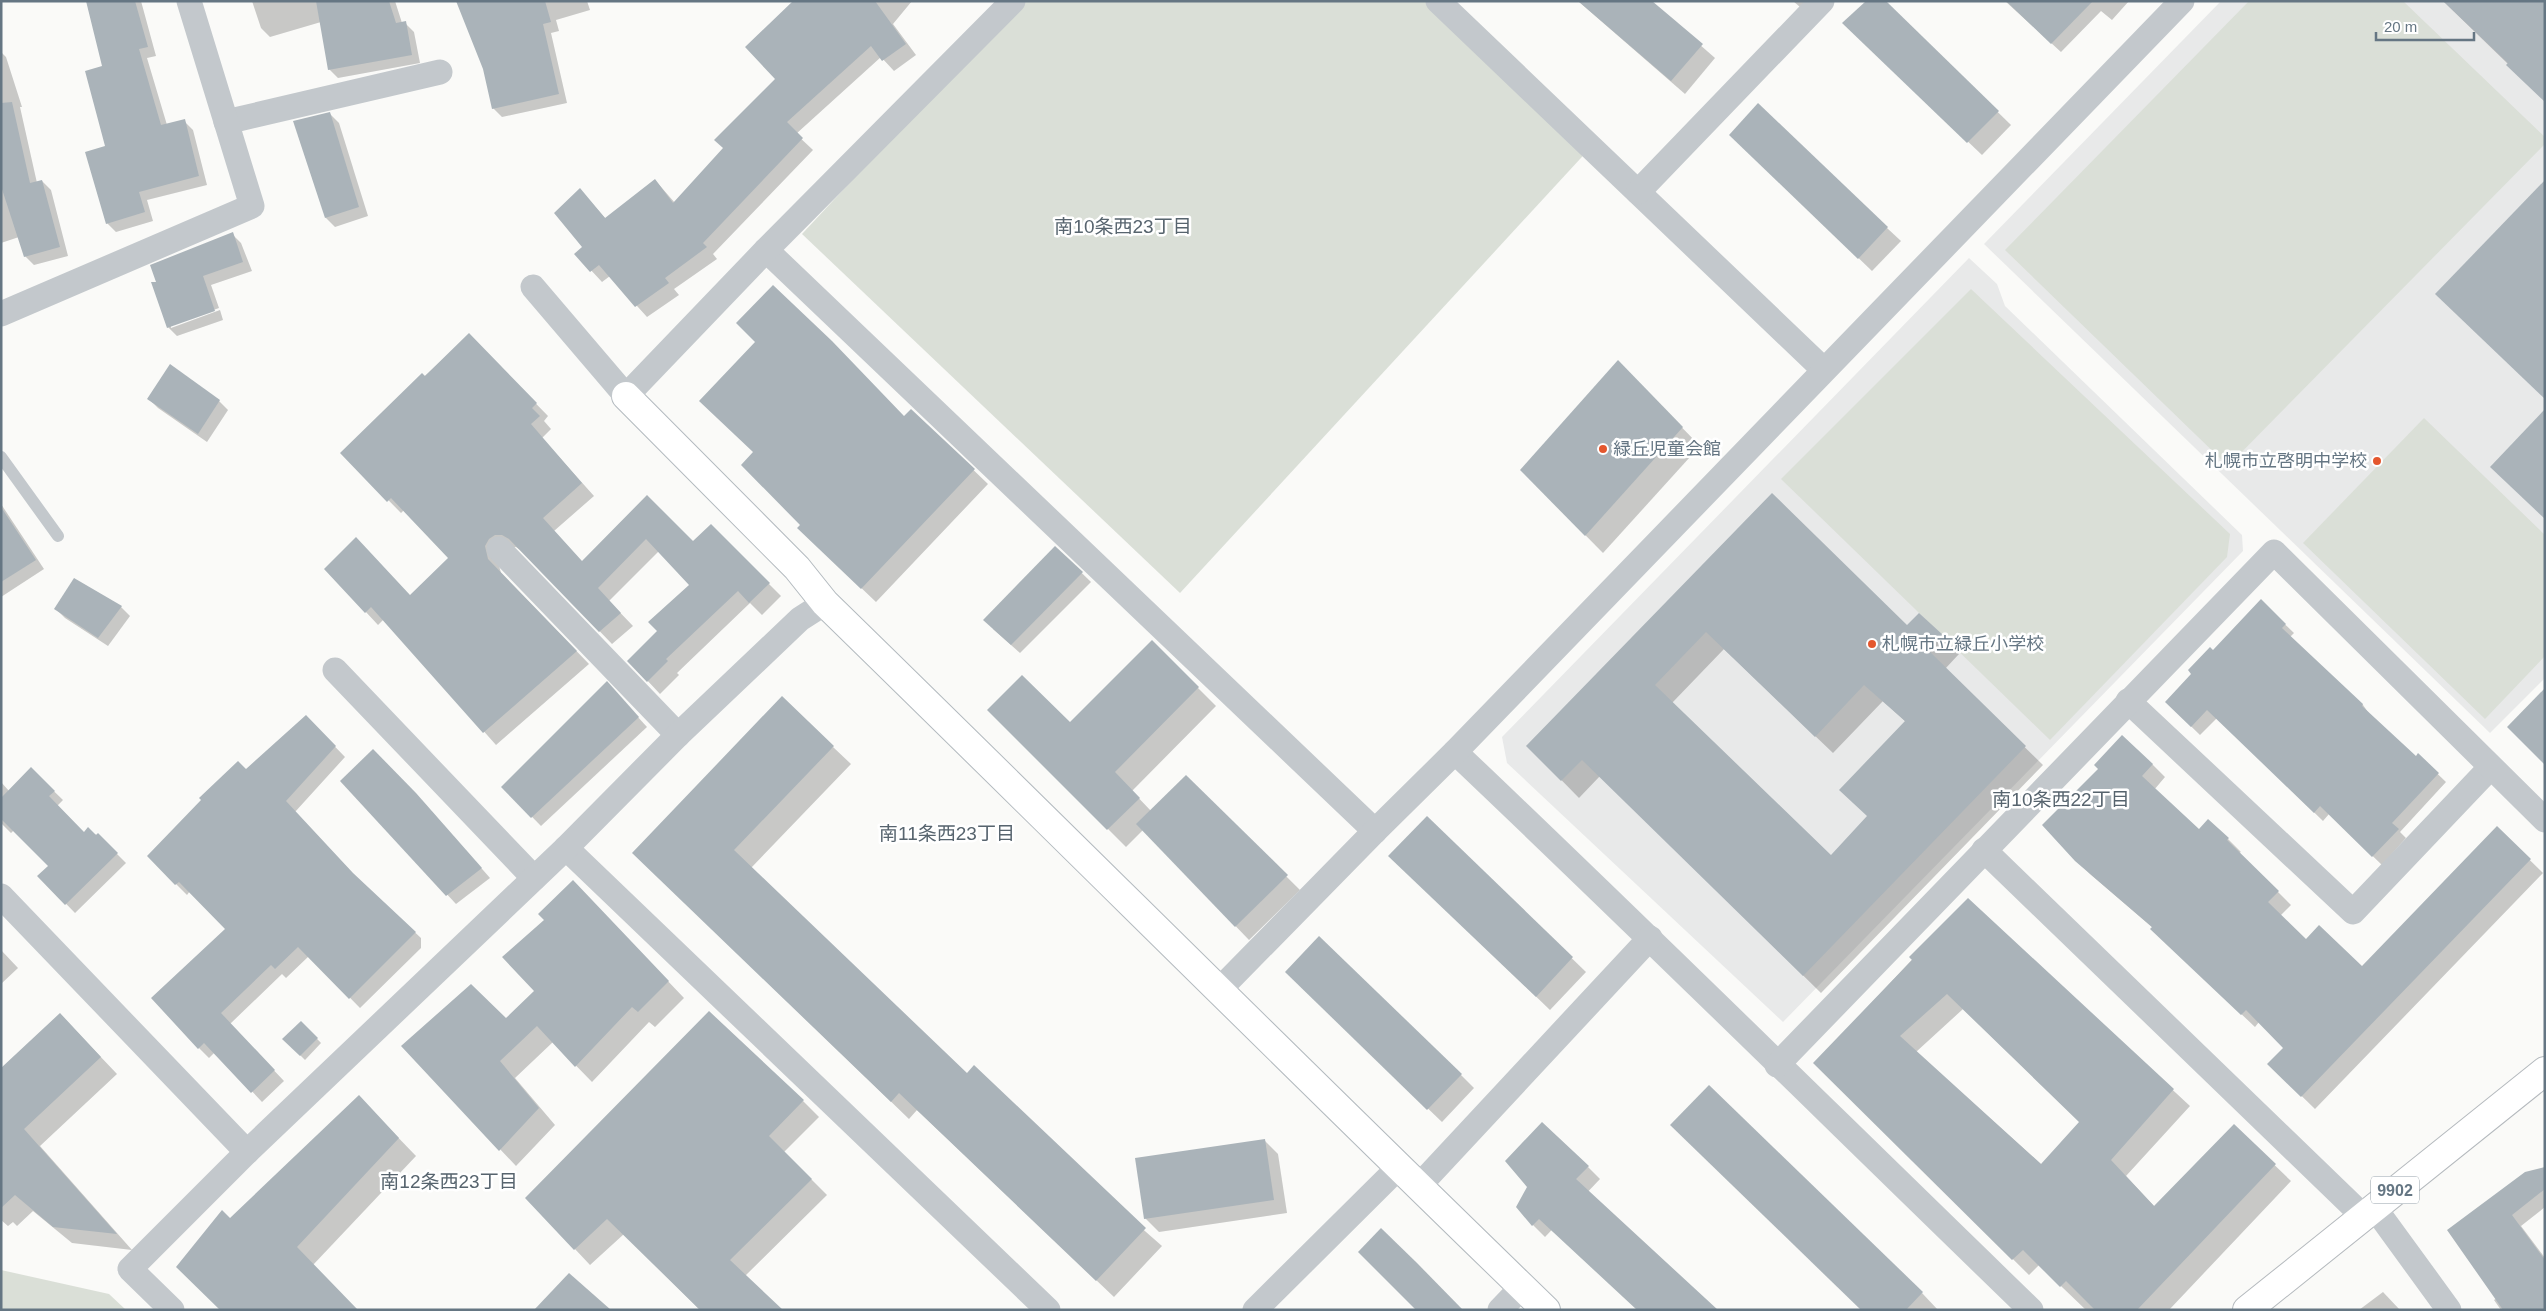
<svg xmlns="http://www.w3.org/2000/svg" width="2546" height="1311" font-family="Helvetica,'Noto Sans JP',sans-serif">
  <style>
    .built { fill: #e8e9e9 }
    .green { fill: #dadfd7 }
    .shadow { fill: #0003; fill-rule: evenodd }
    .building { fill: #aab3b9; fill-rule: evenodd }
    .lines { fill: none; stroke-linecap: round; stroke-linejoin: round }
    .secondary-casing { stroke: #b3babf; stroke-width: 30 }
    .primary-casing { stroke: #b5babe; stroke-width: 30 }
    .lane { stroke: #c3c8cc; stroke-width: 12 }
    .street { stroke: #c3c8cc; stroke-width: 25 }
    .secondary { stroke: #fff; stroke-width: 28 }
    .primary { stroke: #fff; stroke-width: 28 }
    .poi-dot { fill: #e4572e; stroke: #fff; stroke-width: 2 }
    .labels { text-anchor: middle; stroke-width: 5; stroke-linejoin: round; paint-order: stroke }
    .shield { fill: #fff; stroke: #939fa8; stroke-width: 1 }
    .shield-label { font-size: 16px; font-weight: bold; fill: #657683 }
    .poi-label { font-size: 18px; fill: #657683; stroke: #fff; text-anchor: start }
    .neighbourhood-label { font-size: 19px; fill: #57646e; stroke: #fff }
  </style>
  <rect width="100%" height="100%" fill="#fafaf8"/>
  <g class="built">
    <polygon points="2221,1 2545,1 2545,678 2490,733 1984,244"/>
    <polygon points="1969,258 1997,284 2005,306 2242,535 2243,551 1783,1022 1507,763 1502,737"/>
  </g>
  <g class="green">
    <polygon points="1019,1 1436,1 1592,146 1180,593 802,234"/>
    <polygon points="2249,1 2403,1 2545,137 2545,144 2228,466 2005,250"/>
    <polygon points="1971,289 2230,534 2227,557 2050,740 1781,479"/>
    <polygon points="2424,418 2545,535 2545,656 2485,719 2303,543"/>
    <polygon points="1,1270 109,1294 126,1310 1,1310"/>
  </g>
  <g class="shadow">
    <polygon points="87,1 141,1 156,56 147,58 167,125 184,121 193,130 207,185 147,200 153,221 116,232 107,223 104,67"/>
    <polygon points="252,1 395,1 402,23 405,23 414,32 420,63 338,78 329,69 321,22 270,37 261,28"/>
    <polygon points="457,1 587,1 590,10 556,20 559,31 551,33 567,103 502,117 493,108 484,68"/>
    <polygon points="795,1 912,1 893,24 916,55 894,71 881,57 796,134 813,150 713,254 717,259 674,289 679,295 647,317 610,276 602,282 576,254 584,247 590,201 606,219 655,180 675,203 725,148 776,79"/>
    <polygon points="1578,1 1650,1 1715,58 1685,94"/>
    <polygon points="1793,1 1806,1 1800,7"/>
    <polygon points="1884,1 2011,125 1982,155 1858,37"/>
    <polygon points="2005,1 2129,1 2112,20 2101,11 2061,52"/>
    <polygon points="2443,1 2545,1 2545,100"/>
    <polygon points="1,52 6,57 22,107 20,107 37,183 42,181 51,190 68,256 34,265 25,256 19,237 1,243"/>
    <polygon points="330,114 339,123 368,216 335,227 326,218"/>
    <polygon points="1744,148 1887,228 1901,241 1872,271"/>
    <polygon points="232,234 241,243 252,271 211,285 219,308 171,325 171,328 220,310 223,320 177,336 168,327 158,283"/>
    <polygon points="469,335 548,416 544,421 551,429 542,438 594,496 554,531 582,562 647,496 693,542 711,526 781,596 762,615 750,603 677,673 679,675 660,694 629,661 658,631 691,585 659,551 609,601 633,626 612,644 522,551 516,547 502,550 497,558 501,573 589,664 496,745 384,619 378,625 326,569 411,596 450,558 404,510 401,513 342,453"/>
    <polygon points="1618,362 1700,446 1603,553 1521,470"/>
    <polygon points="149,399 219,401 228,410 207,442 158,408"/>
    <polygon points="911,410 988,484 876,602 813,542 755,452 904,418"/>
    <path d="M1772,494l135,133 12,-12 23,21 17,18 -14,15 98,96 -222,228 -221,-217 -21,22 -51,-52zM1724,649l109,104 50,-52 23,21 -37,95 -38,39 -159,-153z"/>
    <polygon points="1,504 44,569 1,597"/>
    <polygon points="1055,547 1091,582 1020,653 993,629"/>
    <polygon points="75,580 121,607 130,616 108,646 65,618 56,609"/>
    <polygon points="2261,601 2294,633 2290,637 2363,705 2370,715 2416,758 2418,755 2446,782 2400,832 2406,838 2382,865 2329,814 2323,821 2217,718 2200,735 2166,702"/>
    <polygon points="1152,642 1216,706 1132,791 1151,811 1186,777 1300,890 1249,940 1143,830 1126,847 989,710 1070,724"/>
    <polygon points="615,692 647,727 541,826 503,787"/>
    <polygon points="316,727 345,757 295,812 358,879 421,938 421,948 360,1008 309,956 286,978 282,974 230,1024 284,1081 262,1102 215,1052 209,1058 199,1048 227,929 190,891 187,895 148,856 246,771"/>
    <polygon points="833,747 851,764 751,868 967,1075 1162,1246 1114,1297 917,1110 909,1119 651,870"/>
    <polygon points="2152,764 2165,777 2154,790 2199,830 2228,839 2241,852 2239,853 2291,905 2280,916 2306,941 2362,968 2497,828 2543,873 2315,1109 2269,1064 2285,1048 2259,1022 2255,1027 2165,942 2153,928 2090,874 2044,825"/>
    <polygon points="31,769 63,800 57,806 84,833 98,835 126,863 75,913 39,876 50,866 14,830 11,833 1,823 1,782 9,791"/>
    <polygon points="342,781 425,804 490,878 456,904"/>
    <polygon points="1427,818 1586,972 1550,1010 1404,870"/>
    <polygon points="589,898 684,998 655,1027 649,1022 592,1082 553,1042 515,1078 555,1125 516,1166 403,1046 506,1020 536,991 545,920"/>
    <path d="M1968,900l222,206 -64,70 29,31 79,-81 57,55 -122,129h-83l-47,-45 -10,10 -214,-212zM1963,1009l117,113 -38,43 -126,-113z"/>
    <polygon points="1,950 18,968 1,984"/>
    <polygon points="1300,986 1461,1075 1474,1088 1442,1122"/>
    <polygon points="60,1014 117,1074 40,1146 132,1250 72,1243 33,1211 17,1226 13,1222 8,1226 1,1220 1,1070"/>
    <polygon points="301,1022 321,1043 305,1060 284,1039"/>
    <polygon points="359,1097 416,1156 313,1265 231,1220"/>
    <polygon points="803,1101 819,1117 784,1152 827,1195 745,1276 700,1310 624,1234 590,1265 527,1198"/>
    <polygon points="1264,1140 1278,1154 1287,1213 1159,1232 1145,1218"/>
    <polygon points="1588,1167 1600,1179 1545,1237 1533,1225 1528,1187"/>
    <polygon points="2545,1168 2545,1207 2521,1226 2545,1258 2545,1310 2501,1310 2494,1300 2497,1298 2449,1230"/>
    <polygon points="2383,1292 2400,1310 2359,1310"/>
    <polygon points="1922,1293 1938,1310 1863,1310"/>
  </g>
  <g class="building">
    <polygon points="86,1 135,1 148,47 139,49 161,125 185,119 199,176 139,192 145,212 106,224 85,152 105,146 85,71 102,66"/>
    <polygon points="316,1 389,1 396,23 406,21 412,55 328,70"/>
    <polygon points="456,1 545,1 551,22 543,24 559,94 492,109 483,69"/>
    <polygon points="793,1 875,1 906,44 882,61 871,46 787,122 803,138 703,243 707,247 665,278 669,283 635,307 599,265 590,272 574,254 582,247 554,213 580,188 605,218 655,179 673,203 723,148 714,140 775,79 745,47"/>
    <polygon points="1578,1 1652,1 1703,44 1671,81"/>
    <polygon points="1866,1 1886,1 1999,111 1967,143 1842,23"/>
    <polygon points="2006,1 2093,1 2051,44"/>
    <polygon points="2443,1 2545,1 2545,102 2506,65 2508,63"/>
    <polygon points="12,102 30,183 42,180 60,247 24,257 1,186 1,103"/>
    <polygon points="1758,103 1888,227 1858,259 1729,135"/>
    <polygon points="330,112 359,207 325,218 293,121"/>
    <polygon points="2545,180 2545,399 2435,294"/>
    <polygon points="233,232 243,262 203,276 215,311 167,328 151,282 156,282 150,265"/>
    <polygon points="773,285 832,341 904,416 911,409 975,469 861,589 797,528 800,525 741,465 753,452 699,401 755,342 736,323"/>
    <polygon points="469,333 537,403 532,408 540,416 531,424 582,483 543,518 582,561 647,495 693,541 711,524 770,583 749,603 738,591 666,659 668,661 647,682 627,661 657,631 648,622 689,585 646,539 598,588 621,613 599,632 509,539 502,535 495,535 489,539 485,546 488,559 577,651 483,733 371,607 365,613 324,569 356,537 410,595 448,558 391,498 387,502 340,453 422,373 425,376"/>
    <polygon points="1618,360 1683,427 1585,536 1520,470"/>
    <polygon points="170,364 220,400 198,434 147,399"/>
    <polygon points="2545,409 2545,519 2490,467"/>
    <path d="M1772,493l135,132 12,-12 24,22 -15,15 98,96 -223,230 -221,-216 -21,21 -35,-35zM1706,632l109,105 49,-52 41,36 -66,69 28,26 -36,39 -176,-170z"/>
    <polygon points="1,507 36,560 1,582"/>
    <polygon points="1055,546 1083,572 1011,645 983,620"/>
    <polygon points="74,578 122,606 98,638 54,609"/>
    <polygon points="2261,599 2286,624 2282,628 2363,704 2362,706 2416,756 2418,753 2439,773 2392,823 2399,829 2372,857 2320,806 2314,813 2207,710 2191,727 2165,702 2191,674 2188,670 2210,647 2213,650"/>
    <polygon points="1152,640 1199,687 1115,772 1140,798 1107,830 987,710 1022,675 1070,722"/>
    <polygon points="607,681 639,717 531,818 501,787"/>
    <polygon points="2545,688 2545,765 2507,727"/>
    <polygon points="782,696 834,746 734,850 967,1073 974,1065 1146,1228 1096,1281 899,1093 891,1102 632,853"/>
    <polygon points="306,715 336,746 286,801 353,873 416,932 349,999 298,947 275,969 271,965 221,1013 275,1070 251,1093 204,1043 198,1049 151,998 225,929 179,882 175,885 147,856 201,800 199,798 238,761 246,769"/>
    <polygon points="2122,735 2153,764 2142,776 2199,829 2208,819 2229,838 2227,840 2279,891 2268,902 2306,939 2319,925 2362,966 2497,826 2531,859 2301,1097 2267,1064 2283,1048 2246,1010 2241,1015 2150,929 2152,927 2075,861 2042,825 2098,769 2094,765"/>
    <polygon points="373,749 416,793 482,868 446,896 340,781"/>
    <polygon points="31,767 55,791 49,796 84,832 88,827 96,835 98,833 118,853 65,905 37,876 48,866 1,819 1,798"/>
    <polygon points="1186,775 1288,875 1235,927 1136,824"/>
    <polygon points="1427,816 1573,957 1536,997 1388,856"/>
    <polygon points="573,880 669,981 638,1012 632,1007 575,1067 537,1026 500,1061 539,1108 499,1151 401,1046 471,984 506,1018 534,991 502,957 544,920 538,914"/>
    <path d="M1968,898l206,191 -63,71 43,46 80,-82 42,40 -139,146h-42l-29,-29 -6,6 -37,-37 -11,10 -199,-197 99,-103 -3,-3zM1947,994l132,128 -38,42 -141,-128z"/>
    <polygon points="1319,936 1462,1074 1427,1110 1285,972"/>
    <polygon points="709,1011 804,1100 769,1136 812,1179 730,1260 783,1310 700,1310 607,1219 574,1250 525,1198"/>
    <polygon points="60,1013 101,1057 24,1129 117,1234 53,1227 15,1195 1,1208 1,1068"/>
    <polygon points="301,1021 318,1038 300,1056 282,1039"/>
    <polygon points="1709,1085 1923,1292 1906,1310 1861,1310 1670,1125"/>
    <polygon points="359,1095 399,1138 297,1247 358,1310 220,1310 176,1267 222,1210 230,1218"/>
    <polygon points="1542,1122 1589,1166 1576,1179 1718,1310 1637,1310 1539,1219 1532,1226 1516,1207 1527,1187 1505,1161"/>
    <polygon points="1265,1139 1274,1200 1144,1219 1135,1158"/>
    <polygon points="2545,1167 2545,1189 2512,1215 2545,1260 2545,1310 2503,1310 2447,1230 2525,1172"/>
    <polygon points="1381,1228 1417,1263 1463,1310 1416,1310 1358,1252"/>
    <polygon points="569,1273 611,1310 534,1310"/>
  </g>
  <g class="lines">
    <g class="secondary-casing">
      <path id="secondary" d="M626,396l171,172 28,35c241,235 479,473 721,707"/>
    </g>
    <g class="primary-casing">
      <polyline id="primary" points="2247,1310 2545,1071"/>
    </g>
    <polyline class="lane" points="1,457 58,536"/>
    <g class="street">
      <polyline points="1438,1 1823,369"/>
      <polyline points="226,122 440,72"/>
      <polyline points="1638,192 1822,1"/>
      <polyline points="766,250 1375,831"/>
      <polyline points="533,287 626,396 766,250 1013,1"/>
      <polyline points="1,314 252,206 189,1"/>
      <polyline points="499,549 678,735"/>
      <polyline points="335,670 534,878"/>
      <polyline points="2128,701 2353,912 2490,768"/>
      <path d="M1455,752c194,184 384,372 576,558"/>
      <polyline points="566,848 1048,1310"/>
      <polyline points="1984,850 2363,1216"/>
      <polyline points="1,896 247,1152"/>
      <polyline points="1220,989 1375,831 1455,752 2182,1"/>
      <polyline points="1777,1065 2274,552 2545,820"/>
      <polyline points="1418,1187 1650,938"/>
      <polyline points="2374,1207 2449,1310"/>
      <polyline points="172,1310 130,1269 247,1152 566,848 678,735 800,619 825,603"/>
      <polyline points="1255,1310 1398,1168"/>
      <polyline points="1500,1310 1522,1287"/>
    </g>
    <use href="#secondary" class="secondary"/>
    <use href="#primary" class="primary"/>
  </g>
  <g class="poi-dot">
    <circle cx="1603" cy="449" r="5"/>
    <circle cx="2377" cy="461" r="5"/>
    <circle cx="1872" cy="644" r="5"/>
  </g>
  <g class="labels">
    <rect class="shield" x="2371" y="1176.5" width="48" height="27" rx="4"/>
    <g class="shield-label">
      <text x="2395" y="1196">9902</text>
    </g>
    <g class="poi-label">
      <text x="1613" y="455">緑丘児童会館</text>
      <text x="2367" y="467" text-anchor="end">札幌市立啓明中学校</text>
      <text x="1882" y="650">札幌市立緑丘小学校</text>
    </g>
    <g class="neighbourhood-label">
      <text x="1123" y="233">南10条西23丁目</text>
      <text x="2061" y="806">南10条西22丁目</text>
      <text x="947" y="840">南11条西23丁目</text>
      <text x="449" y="1188">南12条西23丁目</text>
    </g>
  </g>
  <rect width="2546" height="1311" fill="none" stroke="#657683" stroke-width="5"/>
  <path d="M2376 32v8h98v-8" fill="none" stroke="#657683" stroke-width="2.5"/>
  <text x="2384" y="32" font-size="15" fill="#657683" stroke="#ffffff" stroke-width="4" paint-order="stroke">20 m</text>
</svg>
